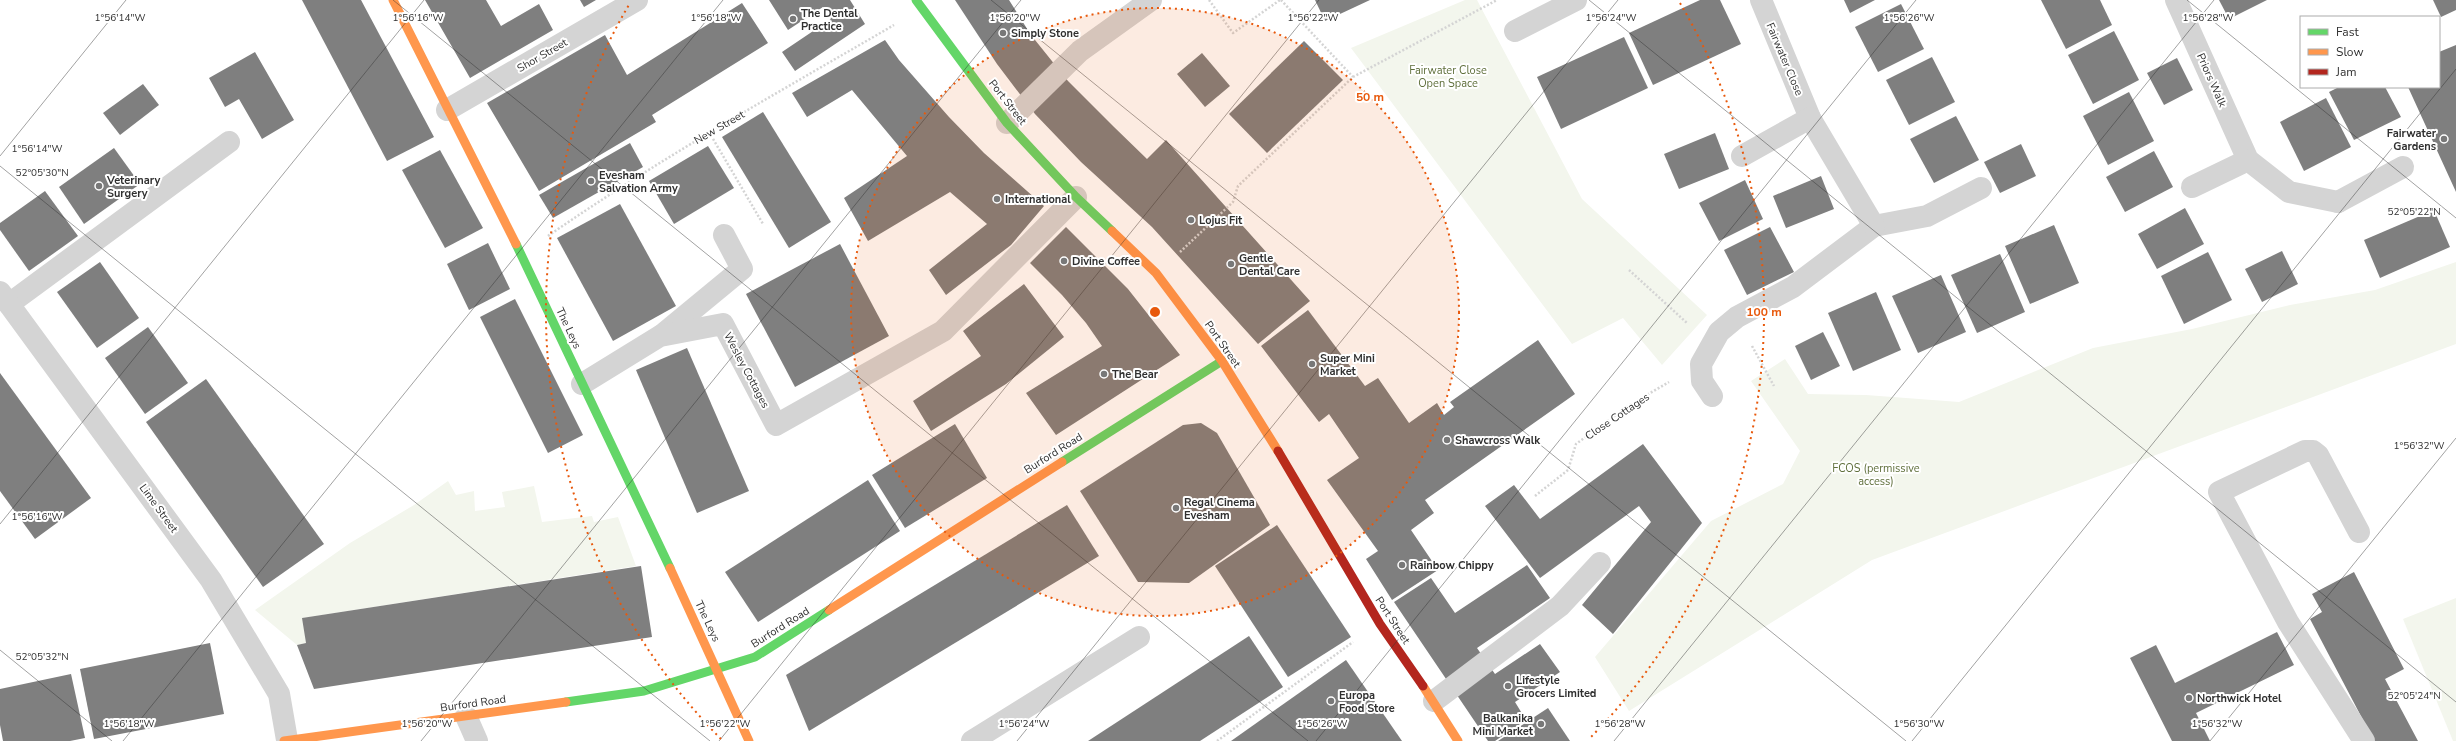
<svg xmlns="http://www.w3.org/2000/svg" width="2456" height="741" font-family="'Nunito Sans',sans-serif">
  <style>
    .green { fill: #f3f6ed }
    .building { fill: #7f7f7f }
    .lines { fill: none; stroke-linecap: round; stroke-linejoin: round }
    .path { stroke: #d4d4d4; stroke-width: 2.5; stroke-dasharray: 2 2; stroke-linecap: butt }
    .lane { stroke: #d4d4d4; stroke-width: 22 }
    .street { stroke: #d4d4d4; stroke-width: 22 }
    .fast { stroke: #63d668; stroke-width: 9 }
    .slow { stroke: #ff974d; stroke-width: 9 }
    .jam { stroke: #b3261e; stroke-width: 9 }
    .ticks { fill: none; stroke: #303030; stroke-width: 1; stroke-opacity: 0.45 }
    .ring { fill: none; stroke: #e8590c; stroke-width: 2; stroke-dasharray: 2 4 }
    .poi-dot { fill: #787878; stroke: #fff; stroke-width: 1.5 }
    .labels { text-anchor: middle; stroke-width: 4; stroke-linejoin: round; paint-order: stroke }
    .poi-label { font-size: 11px; font-weight: bold; fill: #303030; stroke: #fff; text-anchor: start }
    .street-label { font-size: 11px; fill: #303030; stroke: #fff }
    .park-label { font-size: 11px; fill: #5f6f3b; stroke: #fff }
    .ticks-label { font-size: 10px; text-anchor: middle; fill: #303030; stroke: #fff; stroke-width: 4; stroke-linejoin: round; paint-order: stroke }
    .centre { fill: #e8590c; stroke: #fff; stroke-width: 2 }
    .ring-label { font-size: 12px; text-anchor: middle; font-weight: bold; fill: #e8590c; stroke: #fff; stroke-width: 4; stroke-linejoin: round; paint-order: stroke }
  </style>
  <rect width="100%" height="100%" fill="#fff"/>
  <g class="green">
    <polygon points="1465,0 1477,0 1582,199 1707,315 1662,365 1623,318 1572,344 1351,48"/>
    <polygon points="2456,262 2456,344 1872,560 1629,711 1595,657 1711,521 1783,484 1800,451 1751,381 1785,359 1808,394 1866,395 1959,402 2093,348 2192,329 2290,305 2375,290"/>
    <polygon points="448,481 456,495 474,491 475,511 505,507 502,492 534,486 542,522 592,516 594,522 618,517 636,566 303,618 306,643 297,645 255,610 350,543 414,505"/>
    <polygon points="2456,598 2456,741 2453,741 2403,619"/>
  </g>
  <g class="building">
    <polygon points="302,0 361,0 434,137 387,161"/>
    <polygon points="425,0 486,0 501,26 539,4 553,30 470,78"/>
    <polygon points="580,0 596,0 584,7"/>
    <polygon points="769,0 850,0 865,24 795,71 782,52 831,19 823,7 788,30"/>
    <polygon points="955,0 1009,0 1031,35 1068,81 1113,126 1147,159 1166,140 1310,301 1258,344 1152,227 1081,162 1035,114 997,64"/>
    <polygon points="1315,0 1370,0 1325,21"/>
    <polygon points="1700,0 1720,0 1741,44 1653,85 1629,33"/>
    <polygon points="1844,0 1875,0 1850,13"/>
    <polygon points="2041,0 2100,0 2112,25 2066,49"/>
    <polygon points="2219,0 2267,0 2229,19"/>
    <polygon points="2433,0 2456,0 2456,10 2441,17"/>
    <polygon points="742,3 768,43 652,115 656,122 539,191 487,103 605,35 627,75"/>
    <polygon points="1901,4 1924,49 1878,72 1855,27"/>
    <polygon points="2114,31 2139,80 2093,104 2068,55"/>
    <polygon points="1624,37 1648,88 1561,129 1537,77"/>
    <polygon points="885,40 899,60 949,117 984,153 1044,206 1011,245 946,295 929,270 987,224 950,192 868,241 844,198 907,156 852,90 807,117 792,93"/>
    <polygon points="1304,41 1343,80 1267,153 1229,114"/>
    <polygon points="2456,45 2456,192 2408,87 2439,87 2439,52"/>
    <polygon points="255,52 294,120 262,139 239,99 225,107 209,78"/>
    <polygon points="1202,53 1230,86 1205,107 1177,74"/>
    <polygon points="1932,57 1955,102 1909,125 1886,80"/>
    <polygon points="2177,58 2193,90 2164,105 2147,73"/>
    <polygon points="143,84 159,105 120,135 103,113"/>
    <polygon points="2339,87 2385,87 2401,117 2354,140 2329,92"/>
    <polygon points="2129,92 2154,141 2108,165 2083,116"/>
    <polygon points="2326,98 2351,147 2304,171 2280,122"/>
    <polygon points="763,112 831,222 789,248 722,137"/>
    <polygon points="1956,116 1979,160 1934,183 1910,139"/>
    <polygon points="1715,133 1729,169 1679,189 1664,154"/>
    <polygon points="630,143 643,167 553,218 539,195"/>
    <polygon points="2021,144 2036,176 2000,193 1984,162"/>
    <polygon points="708,146 734,188 674,224 649,181"/>
    <polygon points="114,148 140,184 84,224 59,187"/>
    <polygon points="440,150 483,228 445,248 402,170"/>
    <polygon points="2154,151 2173,187 2125,212 2106,177"/>
    <polygon points="1821,176 1834,209 1786,228 1773,196"/>
    <polygon points="1745,180 1763,219 1719,241 1699,203"/>
    <polygon points="45,191 78,236 29,271 0,230 0,223"/>
    <polygon points="620,204 676,306 613,341 557,238"/>
    <polygon points="2185,208 2204,244 2157,269 2138,234"/>
    <polygon points="2434,210 2450,247 2380,278 2364,240"/>
    <polygon points="2054,225 2079,283 2030,304 2005,246"/>
    <polygon points="1066,227 1128,289 1180,355 1056,435 1026,393 1102,346 1086,323 1062,295 1030,263"/>
    <polygon points="1770,227 1794,272 1747,295 1724,250"/>
    <polygon points="488,243 510,289 469,310 447,264"/>
    <polygon points="840,244 889,336 795,387 746,294"/>
    <polygon points="2282,251 2298,284 2262,302 2245,269"/>
    <polygon points="2208,252 2232,300 2184,324 2161,276"/>
    <polygon points="2000,254 2025,312 1977,333 1951,275"/>
    <polygon points="100,262 139,318 97,348 57,292"/>
    <polygon points="1941,275 1966,332 1918,353 1892,296"/>
    <polygon points="1024,284 1064,337 1006,384 931,431 913,401 981,356 963,331"/>
    <polygon points="1876,292 1901,350 1853,371 1828,313"/>
    <polygon points="515,299 583,435 548,453 480,317"/>
    <polygon points="1308,310 1365,386 1378,378 1409,423 1437,403 1444,415 1454,407 1450,402 1538,340 1575,394 1425,500 1434,513 1411,530 1438,570 1392,600 1366,559 1378,551 1327,480 1359,458 1329,414 1319,422 1261,346"/>
    <polygon points="148,327 188,383 145,414 105,358"/>
    <polygon points="1823,332 1840,366 1811,380 1795,346"/>
    <polygon points="687,348 749,491 697,513 636,370"/>
    <polygon points="0,373 91,498 35,539 0,491"/>
    <polygon points="206,379 324,544 263,587 146,422"/>
    <polygon points="1201,423 1217,433 1270,525 1189,583 1138,582 1080,491 1183,425"/>
    <polygon points="955,424 987,478 905,528 872,475"/>
    <polygon points="1643,444 1702,523 1613,634 1582,605 1651,522 1639,506 1540,578 1485,506 1514,485 1540,519"/>
    <polygon points="868,480 900,531 758,622 725,572"/>
    <polygon points="1067,505 1099,556 809,731 786,675"/>
    <polygon points="1277,525 1351,637 1288,677 1215,566"/>
    <polygon points="1527,565 1550,598 1477,648 1495,674 1540,644 1560,672 1515,702 1526,720 1495,741 1488,741 1394,602 1431,578 1455,613"/>
    <polygon points="641,566 652,637 314,689 297,645 306,643 302,618"/>
    <polygon points="2354,572 2404,669 2385,679 2418,741 2374,741 2310,619 2322,612 2312,594"/>
    <polygon points="2277,632 2294,665 2196,713 2210,741 2172,741 2130,658 2156,645 2175,683"/>
    <polygon points="1249,636 1283,687 1200,741 1088,741"/>
    <polygon points="210,643 224,714 94,739 80,669"/>
    <polygon points="1346,660 1402,741 1231,741"/>
    <polygon points="71,674 85,738 70,741 3,741 0,725 0,689"/>
    <polygon points="1548,708 1570,741 1498,741"/>
  </g>
  <g class="lines">
    <g class="path">
      <polyline points="1209,0 1233,33 1280,0"/>
      <polyline points="1281,0 1353,77"/>
      <polyline points="709,132 763,224"/>
      <path d="M548,236c111,-77 229,-143 346,-211"/>
      <polyline points="1180,252 1233,202 1238,186 1353,77 1497,0"/>
      <polyline points="1629,270 1687,323"/>
      <polyline points="1752,346 1774,386"/>
      <polyline points="1535,496 1568,470 1576,444 1628,406 1669,382"/>
      <polyline points="1217,741 1353,642"/>
    </g>
    <g class="lane">
      <polyline points="1515,31 1576,0"/>
      <polyline points="1007,123 1080,51 1151,0"/>
      <polyline points="2338,202 2403,167"/>
      <polyline points="9,304 229,142"/>
      <polyline points="662,335 742,269 724,235"/>
      <polyline points="582,384 660,336 723,324 776,425 943,331 1076,197"/>
      <polyline points="1712,396 1702,381 1701,364 1719,332 1737,317 1793,287 1874,226 1927,216 1981,188"/>
      <polyline points="2359,532 2318,455 2313,451 2305,451 2219,492 2288,622 2364,741"/>
      <polyline points="1434,701 1560,606 1600,563"/>
      <polyline points="466,716 477,741"/>
      <polyline points="972,741 1139,637"/>
    </g>
    <g class="street">
      <polyline points="1761,0 1810,118 1874,226"/>
      <polyline points="2176,0 2248,160 2289,192 2338,202"/>
      <polyline points="447,110 637,0"/>
      <polyline points="1742,156 1810,118"/>
      <polyline points="2192,187 2248,160"/>
      <polyline points="0,292 211,580 279,694 287,740"/>
    </g>
    <g class="fast">
      <polyline points="916,0 1007,123 1076,197 1112,231"/>
      <polyline points="516,244 670,568"/>
      <polyline points="1062,462 1222,361"/>
      <polyline points="566,702 644,691 755,657 829,610"/>
    </g>
    <g class="slow">
      <polyline points="393,0 516,244"/>
      <polyline points="1112,231 1156,273 1222,361 1278,451"/>
      <polyline points="670,568 749,741"/>
      <polyline points="829,610 1062,462"/>
      <polyline points="1423,686 1458,741"/>
      <polyline points="284,741 566,702"/>
    </g>
    <polyline class="jam" points="1278,451 1380,624 1423,686"/>
  </g>
  <path class="ticks" d="M393,0l915,741M991,0l915,741M1589,0l867,702M2187,0l269,218M0,156l126,-156M0,166l710,575M0,524l424,-524M0,650l112,91M123,741l600,-741M421,741l600,-741M719,741l600,-741M1017,741l601,-741M1316,741l600,-741M1614,741l600,-741M1912,741l544,-672M2210,741l246,-303"/>
  <circle cx="1155" cy="312" r="304" fill="#e8590c" fill-opacity=".12"/>
  <g class="ring">
    <circle cx="1155" cy="312" r="304"/>
    <path d="M721 739A609 609 0 0 1 630 3M1680 3A609 609 0 0 1 1589 739"/>
  </g>
  <g class="poi-dot">
    <circle cx="793" cy="19" r="4"/>
    <circle cx="1003" cy="33" r="4"/>
    <circle cx="2444" cy="139" r="4"/>
    <circle cx="591" cy="181" r="4"/>
    <circle cx="99" cy="186" r="4"/>
    <circle cx="997" cy="199" r="4"/>
    <circle cx="1191" cy="220" r="4"/>
    <circle cx="1064" cy="261" r="4"/>
    <circle cx="1231" cy="264" r="4"/>
    <circle cx="1312" cy="364" r="4"/>
    <circle cx="1104" cy="374" r="4"/>
    <circle cx="1447" cy="440" r="4"/>
    <circle cx="1176" cy="508" r="4"/>
    <circle cx="1402" cy="565" r="4"/>
    <circle cx="1508" cy="686" r="4"/>
    <circle cx="2189" cy="698" r="4"/>
    <circle cx="1331" cy="701" r="4"/>
    <circle cx="1541" cy="724" r="4"/>
  </g>
  <g class="labels">
    <g class="poi-label">
      <text x="801" y="17">The Dental<tspan x="801" dy="13">Practice</tspan></text>
      <text x="1011" y="37">Simply Stone</text>
      <text x="2436" y="137" text-anchor="end">Fairwater<tspan x="2436" dy="13">Gardens</tspan></text>
      <text x="599" y="179">Evesham<tspan x="599" dy="13">Salvation Army</tspan></text>
      <text x="107" y="184">Veterinary<tspan x="107" dy="13">Surgery</tspan></text>
      <text x="1005" y="203">International</text>
      <text x="1199" y="224">Lojus Fit</text>
      <text x="1239" y="262">Gentle<tspan x="1239" dy="13">Dental Care</tspan></text>
      <text x="1072" y="265">Divine Coffee</text>
      <text x="1320" y="362">Super Mini<tspan x="1320" dy="13">Market</tspan></text>
      <text x="1112" y="378">The Bear</text>
      <text x="1455" y="444">Shawcross Walk</text>
      <text x="1184" y="506">Regal Cinema<tspan x="1184" dy="13">Evesham</tspan></text>
      <text x="1410" y="569">Rainbow Chippy</text>
      <text x="1516" y="684">Lifestyle<tspan x="1516" dy="13">Grocers Limited</tspan></text>
      <text x="1339" y="699">Europa<tspan x="1339" dy="13">Food Store</tspan></text>
      <text x="2197" y="702">Northwick Hotel</text>
      <text x="1533" y="722" text-anchor="end">Balkanika<tspan x="1533" dy="13">Mini Market</tspan></text>
    </g>
    <g class="street-label">
      <text transform="translate(542 55) rotate(-30)" y="4">Shor Street</text>
      <text transform="translate(1785 59) rotate(67)" y="4">Fairwater Close</text>
      <text transform="translate(2212 80) rotate(66)" y="4">Priors Walk</text>
      <text transform="translate(1008 102) rotate(52)" y="4">Port Street</text>
      <text transform="translate(719 127) rotate(-30)" y="4">New Street</text>
      <text transform="translate(569 328) rotate(65)" y="4">The Leys</text>
      <text transform="translate(1223 344) rotate(55)" y="4">Port Street</text>
      <text transform="translate(747 370) rotate(62)" y="4">Wesley Cottages</text>
      <text transform="translate(1617 416) rotate(-34)" y="4">Close Cottages</text>
      <text transform="translate(1053 453) rotate(-32)" y="4">Burford Road</text>
      <text transform="translate(159 508) rotate(54)" y="4">Lime Street</text>
      <text transform="translate(1393 620) rotate(57)" y="4">Port Street</text>
      <text transform="translate(708 621) rotate(65)" y="4">The Leys</text>
      <text transform="translate(780 627) rotate(-32)" y="4">Burford Road</text>
      <text transform="translate(473 703) rotate(-8)" y="4">Burford Road</text>
    </g>
    <g class="park-label">
      <text x="1448" y="74">Fairwater Close<tspan x="1448" dy="13">Open Space</tspan></text>
      <text x="1876" y="472">FCOS (permissive<tspan x="1876" dy="13">access)</tspan></text>
    </g>
  </g>
  <g class="ticks-label">
    <text x="120" y="21">1°56'14"W</text>
    <text x="418" y="21">1°56'16"W</text>
    <text x="716" y="21">1°56'18"W</text>
    <text x="1015" y="21">1°56'20"W</text>
    <text x="1313" y="21">1°56'22"W</text>
    <text x="1611" y="21">1°56'24"W</text>
    <text x="1909" y="21">1°56'26"W</text>
    <text x="2208" y="21">1°56'28"W</text>
    <text x="37" y="152">1°56'14"W</text>
    <text x="42" y="176">52°05'30"N</text>
    <text x="2414" y="215">52°05'22"N</text>
    <text x="2419" y="449">1°56'32"W</text>
    <text x="37" y="520">1°56'16"W</text>
    <text x="42" y="660">52°05'32"N</text>
    <text x="2414" y="699">52°05'24"N</text>
    <text x="129" y="727">1°56'18"W</text>
    <text x="427" y="727">1°56'20"W</text>
    <text x="725" y="727">1°56'22"W</text>
    <text x="1024" y="727">1°56'24"W</text>
    <text x="1322" y="727">1°56'26"W</text>
    <text x="1620" y="727">1°56'28"W</text>
    <text x="1919" y="727">1°56'30"W</text>
    <text x="2217" y="727">1°56'32"W</text>
  </g>
  <circle cx="1155" cy="312" r="6" class="centre"/>
  <g class="ring-label">
    <text x="1370" y="101">50 m</text>
    <text x="1764" y="316">100 m</text>
  </g>
  <rect x="2300" y="16" width="140" height="72" fill="#ffffff" stroke="#acacac"/>
  <rect x="2308" y="29" width="20" height="6" fill="#63d668" stroke="#acacac"/>
  <text x="2336" y="36" font-size="12" fill="#303030">Fast</text>
  <rect x="2308" y="49" width="20" height="6" fill="#ff974d" stroke="#acacac"/>
  <text x="2336" y="56" font-size="12" fill="#303030">Slow</text>
  <rect x="2308" y="69" width="20" height="6" fill="#b3261e" stroke="#acacac"/>
  <text x="2336" y="76" font-size="12" fill="#303030">Jam</text>
</svg>
